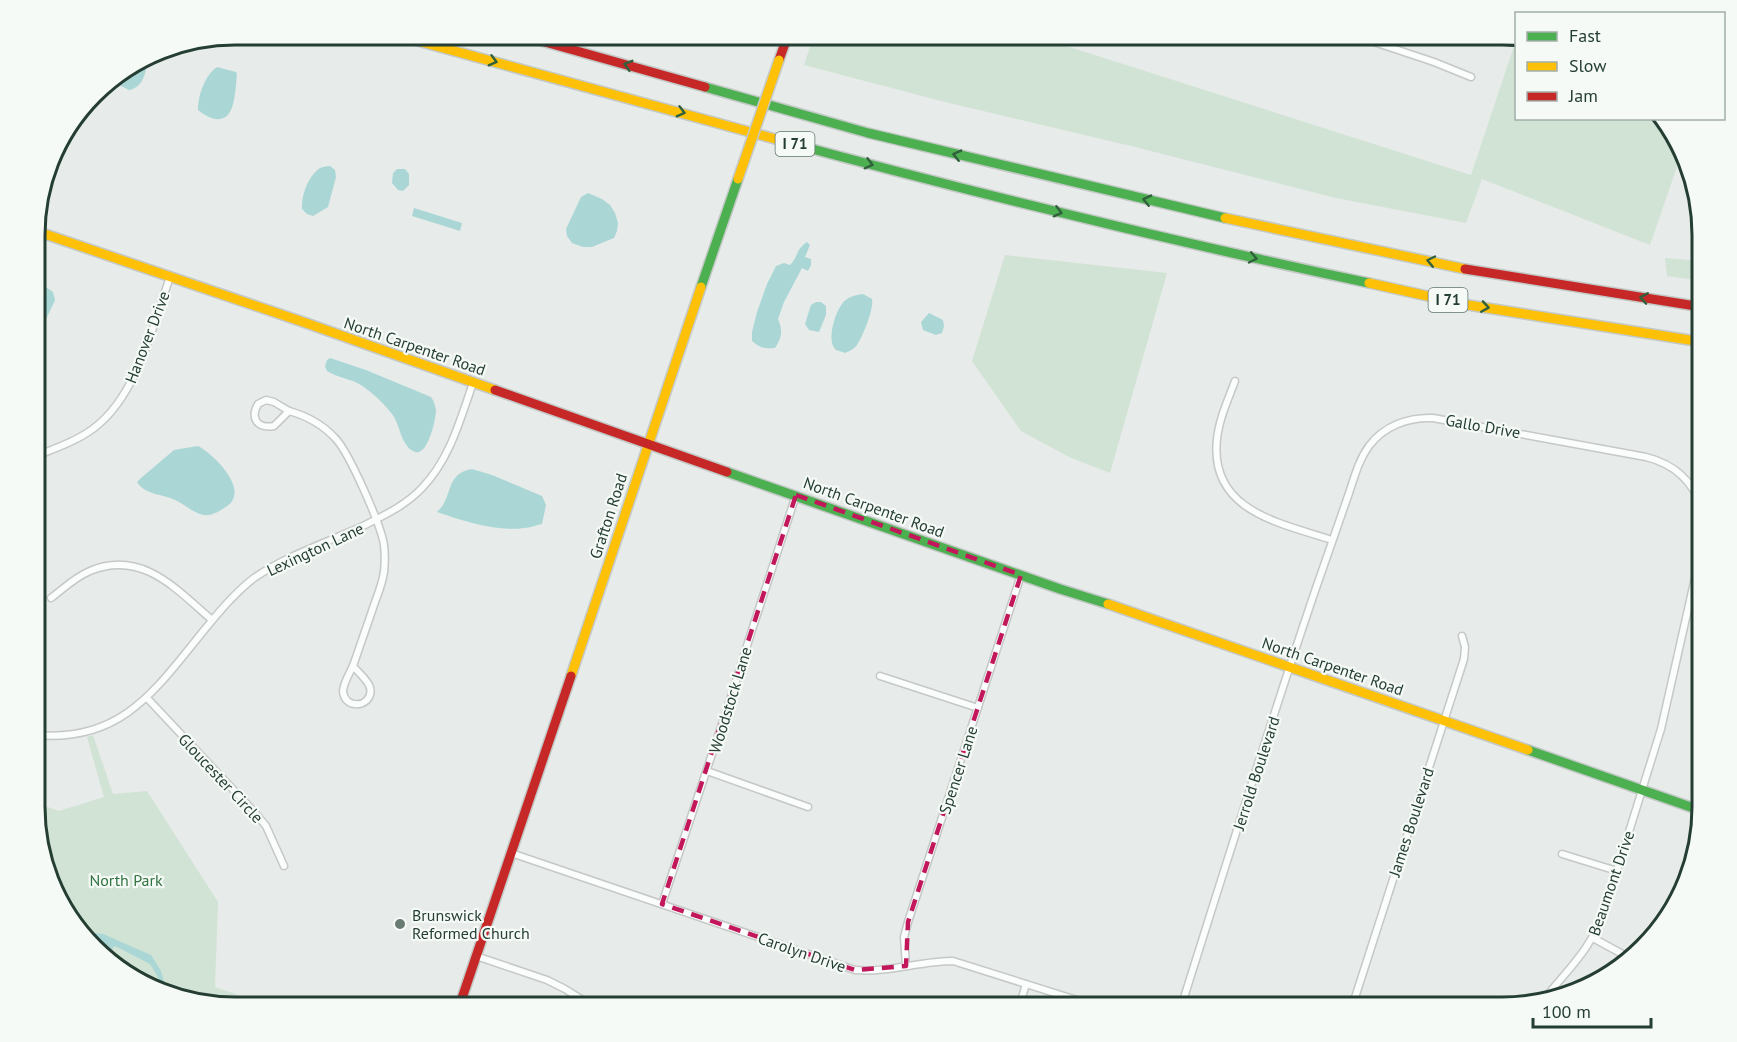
<svg xmlns="http://www.w3.org/2000/svg" width="1737" height="1042" font-family="'PT Sans',sans-serif">
  <style>
    .green { fill: #d1e3d4 }
    .water { fill: #aad7d6 }
    .lines { fill: none; stroke-linecap: round; stroke-linejoin: round }
    .street-casing { stroke: #c4c8c6; stroke-width: 9 }
    .fast-casing { stroke: #c3c9c6; stroke-width: 12 }
    .slow-casing { stroke: #c3c9c6; stroke-width: 12 }
    .jam-casing { stroke: #c3c9c6; stroke-width: 12 }
    .street { stroke: #fbfcfc; stroke-width: 6 }
    .fast { stroke: #4caf50; stroke-width: 9 }
    .slow { stroke: #ffc107; stroke-width: 9 }
    .jam { stroke: #c62828; stroke-width: 9 }
    .slow-bridge-casing { stroke: #c3c9c6; stroke-width: 12; stroke-linecap: butt }
    .slow-bridge { stroke: #ffc107; stroke-width: 9 }
    .oneway { stroke: #31603c }
    .marked { fill: none; stroke: #c2185b; stroke-width: 4.5; stroke-dasharray: 12 8; stroke-linejoin: round }
    .poi-dot { fill: #697b73; stroke: #f5faf7; stroke-width: 2 }
    .labels { text-anchor: middle; stroke-width: 4.5; stroke-linejoin: round; paint-order: stroke }
    .shield { fill: #f5faf7; stroke: #63766e; stroke-width: 1.5 }
    .shield-label { font-size: 15px; font-weight: bold; fill: #253e33 }
    .street-label { font-size: 16px; fill: #253e33; stroke: #f5faf7 }
    .park-label { font-size: 16px; fill: #317340; stroke: #f5faf7 }
    .poi-label { font-size: 16px; fill: #253e33; stroke: #f5faf7; text-anchor: start }
    .rim { fill: none; stroke: #253e33; stroke-width: 3 }
  </style>
  <rect width="100%" height="100%" fill="#e7ebe9"/>
  <g class="green">
    <polygon points="814,35 1032,35 1471,175 1516,40 1516,118 1663,119 1669,124 1680,158 1650,245 1482,179 1466,223 1336,198 1135,147 945,102 804,65"/>
    <polygon points="1005,255 1167,273 1110,473 1069,457 1021,431 972,361"/>
    <polygon points="1665,258 1702,261 1702,281 1667,276"/>
    <polygon points="93,735 113,794 147,791 218,902 215,987 274,1007 235,1007 135,980 68,918 36,832 36,803 59,811 104,797 87,737"/>
  </g>
  <g class="water">
    <path d="M146,58c2,12 -3,30 -17,32l-10,-5 -3,-5 1,-4z"/>
    <path d="M217,67l19,5 1,3c-2,14 -1,47 -21,44 -7,-1 -13,-5 -18,-9 0,-15 7,-35 19,-43z"/>
    <path d="M330,166l5,4 1,7 -8,30 -15,9 -6,-2 -5,-5c-1,-13 6,-33 18,-41 2,-1 8,-2 10,-2z"/>
    <polygon points="397,169 405,169 409,174 409,185 403,191 398,190 392,183 393,173"/>
    <polygon points="588,193 602,199 610,205 615,213 618,223 617,231 614,238 592,247 583,247 572,243 567,236 566,229 581,197"/>
    <polygon points="414,208 462,223 460,231 412,216"/>
    <path d="M807,242l3,3 -5,12 6,2v6l-3,6 -6,-3 -18,34 -6,17c5,12 4,18 -3,29 -10,1 -15,0 -23,-7v-9l5,-20 10,-28 9,-18 8,-3 6,2c9,-9 5,-15 17,-23z"/>
    <polygon points="36,280 53,292 55,300 36,341"/>
    <path d="M863,294l9,5c2,10 -9,37 -15,46 -3,4 -7,6 -12,8 0,0 -8,-3 -9,-3 -10,-9 -1,-37 6,-46 5,-7 13,-9 21,-10z"/>
    <polygon points="816,302 821,302 826,306 826,315 819,332 809,330 805,324 811,305"/>
    <polygon points="929,313 943,320 944,326 942,333 936,335 923,330 921,322"/>
    <path d="M330,358l36,12 65,27c3,4 4,8 5,13 0,9 -8,46 -21,42 -14,-5 -15,-28 -23,-38 -10,-13 -25,-27 -39,-33 -9,-3 -18,-5 -26,-10l-2,-5 2,-6z"/>
    <path d="M198,446c14,7 46,38 34,55 -2,4 -7,6 -11,9 -5,3 -11,6 -17,5 -11,-2 -20,-11 -29,-15 -12,-6 -30,-5 -38,-18l4,-4 33,-28z"/>
    <path d="M472,469l20,6 50,21 4,9 -4,19c-6,1 -12,4 -18,4 -28,4 -61,-7 -87,-16 17,-15 7,-38 35,-43z"/>
    <path d="M79,928c9,1 15,6 24,6l48,21 10,16 5,18 -7,-2 1,-6 -10,-17 -35,-18 -9,8z"/>
  </g>
  <g class="lines">
    <g class="street-casing">
      <g id="street">
        <polyline points="1353,35 1434,62 1471,77"/>
        <path d="M1235,381c-7,19 -16,38 -18,58 -8,72 63,84 115,101"/>
        <path d="M266,400l8,2 15,9 -15,15c-17,3 -24,-8 -16,-22z"/>
        <path d="M289,411c18,5 33,13 46,27 14,14 46,87 49,107 1,9 1,18 0,27 -2,14 -8,26 -12,39 -6,17 -12,35 -18,52 -3,9 -11,19 -11,29 1,7 6,12 12,12 4,1 9,-1 12,-4 11,-13 -6,-24 -14,-34"/>
        <path d="M36,456c20,-8 41,-15 58,-28 43,-32 59,-103 76,-151"/>
        <polyline points="1694,489 1702,486"/>
        <path d="M51,598c12,-9 24,-21 39,-27 52,-22 87,19 122,49"/>
        <polyline points="880,676 978,708"/>
        <polyline points="147,698 257,815 266,826 284,866"/>
        <path d="M36,735c90,8 123,-51 174,-112 13,-16 27,-32 44,-45 34,-23 74,-36 111,-53 20,-10 41,-20 57,-37 28,-29 38,-68 51,-105"/>
        <polyline points="707,771 808,807"/>
        <path d="M511,853l344,117c33,3 65,-9 98,-9l146,46"/>
        <polyline points="1562,854 1617,871"/>
        <polyline points="662,904 731,697 751,633 796,495"/>
        <polyline points="1593,938 1626,956"/>
        <polyline points="476,956 547,980 565,989 594,1007"/>
        <polyline points="906,966 904,937 908,922 1021,575"/>
        <path d="M1545,998c26,-32 46,-49 60,-89l56,-180 41,-182"/>
        <polyline points="1019,1007 1026,984"/>
        <path d="M1181,1007c44,-139 87,-278 134,-416 11,-32 22,-63 33,-95 6,-17 10,-35 21,-50 15,-20 39,-29 64,-28l213,39c28,7 47,23 56,52"/>
        <polyline points="1352,1007 1464,659 1465,647 1462,636"/>
      </g>
    </g>
    <g class="fast-casing">
      <g id="fast">
        <polyline points="705,87 868,133 1225,218"/>
        <path d="M779,140c195,53 392,101 590,143"/>
        <polyline points="701,287 738,179"/>
        <polyline points="727,472 1060,589 1108,604"/>
        <polyline points="1528,750 1702,811"/>
      </g>
    </g>
    <g class="slow-casing">
      <g id="slow">
        <polyline points="396,35 779,140"/>
        <polyline points="1225,218 1465,269"/>
        <polyline points="36,231 306,323 495,390"/>
        <polyline points="1369,283 1468,305 1702,342"/>
        <polyline points="1108,604 1528,750"/>
        <polyline points="571,676 701,287"/>
      </g>
    </g>
    <g class="jam-casing">
      <g id="jam">
        <polyline points="520,35 705,87"/>
        <polyline points="779,60 788,35"/>
        <polyline points="1465,269 1702,307"/>
        <polyline points="495,390 727,472"/>
        <polyline points="459,1007 571,676"/>
      </g>
    </g>
    <use href="#street" class="street"/>
    <use href="#fast" class="fast"/>
    <use href="#slow" class="slow"/>
    <use href="#jam" class="jam"/>
    <g class="slow-bridge-casing">
      <polyline id="slow-bridge" points="738,179 779,60"/>
    </g>
    <use href="#slow-bridge" class="slow-bridge"/>
  </g>
  <defs><path id="oneway-chevron" d="M-2-3.5L2.5 0L-2 3.5" fill="none" stroke-width="1.6" stroke-linecap="round" stroke-linejoin="round" transform="scale(1.5)"/></defs>
  <g class="oneway">
    <use href="#oneway-chevron" transform="translate(493 61) rotate(15)"/>
    <use href="#oneway-chevron" transform="translate(628 65) rotate(-164)"/>
    <use href="#oneway-chevron" transform="translate(681 112) rotate(15)"/>
    <use href="#oneway-chevron" transform="translate(957 155) rotate(-167)"/>
    <use href="#oneway-chevron" transform="translate(869 164) rotate(15)"/>
    <use href="#oneway-chevron" transform="translate(1147 200) rotate(-167)"/>
    <use href="#oneway-chevron" transform="translate(1058 212) rotate(14)"/>
    <use href="#oneway-chevron" transform="translate(1253 258) rotate(12)"/>
    <use href="#oneway-chevron" transform="translate(1431 261) rotate(-168)"/>
    <use href="#oneway-chevron" transform="translate(1644 298) rotate(-171)"/>
    <use href="#oneway-chevron" transform="translate(1485 307) rotate(9)"/>
  </g>
  <path class="marked" d="M796,495l225,80 -113,347 -2,44 -51,4 -193,-66z"/>
  <circle class="poi-dot" cx="400" cy="924" r="6"/>
  <g class="labels">
    <g class="shield">
      <rect x="775.5" y="132" width="39" height="24" rx="4.5"/>
      <rect x="1428.5" y="288" width="39" height="24" rx="4.5"/>
    </g>
    <g class="shield-label">
      <text x="795" y="149">I 71</text>
      <text x="1448" y="305">I 71</text>
    </g>
    <g class="street-label">
      <text transform="translate(147 337) rotate(-69)" y="6">Hanover Drive</text>
      <text transform="translate(415 346) rotate(19)" y="6">North Carpenter Road</text>
      <text transform="translate(1483 426) rotate(10)" y="6">Gallo Drive</text>
      <text transform="translate(874 507) rotate(20)" y="6">North Carpenter Road</text>
      <text transform="translate(608 516) rotate(-72)" y="6">Grafton Road</text>
      <text transform="translate(315 549) rotate(-25)" y="6">Lexington Lane</text>
      <text transform="translate(1333 666) rotate(19)" y="6">North Carpenter Road</text>
      <text transform="translate(730 700) rotate(-73)" y="6">Woodstock Lane</text>
      <text transform="translate(958 770) rotate(-72)" y="6">Spencer Lane</text>
      <text transform="translate(1256 773) rotate(-72)" y="6">Jerrold Boulevard</text>
      <text transform="translate(221 778) rotate(47)" y="6">Gloucester Circle</text>
      <text transform="translate(1411 822) rotate(-72)" y="6">James Boulevard</text>
      <text transform="translate(1611 883) rotate(-71)" y="6">Beaumont Drive</text>
      <text transform="translate(802 952) rotate(19)" y="6">Carolyn Drive</text>
    </g>
    <g class="park-label">
      <text x="126" y="886">North Park</text>
    </g>
    <g class="poi-label">
      <text x="412" y="921">Brunswick<tspan x="412" dy="18">Reformed Church</tspan></text>
    </g>
  </g>
  <path d="M0 0H1737V1042H0ZM235 45H1502A190 190 0 0 1 1692 235V807A190 190 0 0 1 1502 997H235A190 190 0 0 1 45 807V235A190 190 0 0 1 235 45Z" fill="#f5faf7" fill-rule="evenodd"/>
  <path class="rim" d="M235 45H1502A190 190 0 0 1 1692 235V807A190 190 0 0 1 1502 997H235A190 190 0 0 1 45 807V235A190 190 0 0 1 235 45Z"/>
  <rect x="1515" y="12" width="210" height="108" fill="#f5faf7" stroke="#a2afa9" stroke-width="1.5"/>
  <rect x="1527" y="32" width="30" height="9" fill="#4caf50" stroke="#a2afa9" stroke-width="1.5"/>
  <text x="1569" y="42" font-size="18" fill="#253e33">Fast</text>
  <rect x="1527" y="62" width="30" height="9" fill="#ffc107" stroke="#a2afa9" stroke-width="1.5"/>
  <text x="1569" y="72" font-size="18" fill="#253e33">Slow</text>
  <rect x="1527" y="92" width="30" height="9" fill="#c62828" stroke="#a2afa9" stroke-width="1.5"/>
  <text x="1569" y="102" font-size="18" fill="#253e33">Jam</text>
  <path d="M1533 1018v9h118v-9" fill="none" stroke="#253e33" stroke-width="3"/>
  <text x="1542" y="1018" font-size="18" fill="#253e33" stroke="#f5faf7" stroke-width="4.5" paint-order="stroke">100 m</text>
</svg>
